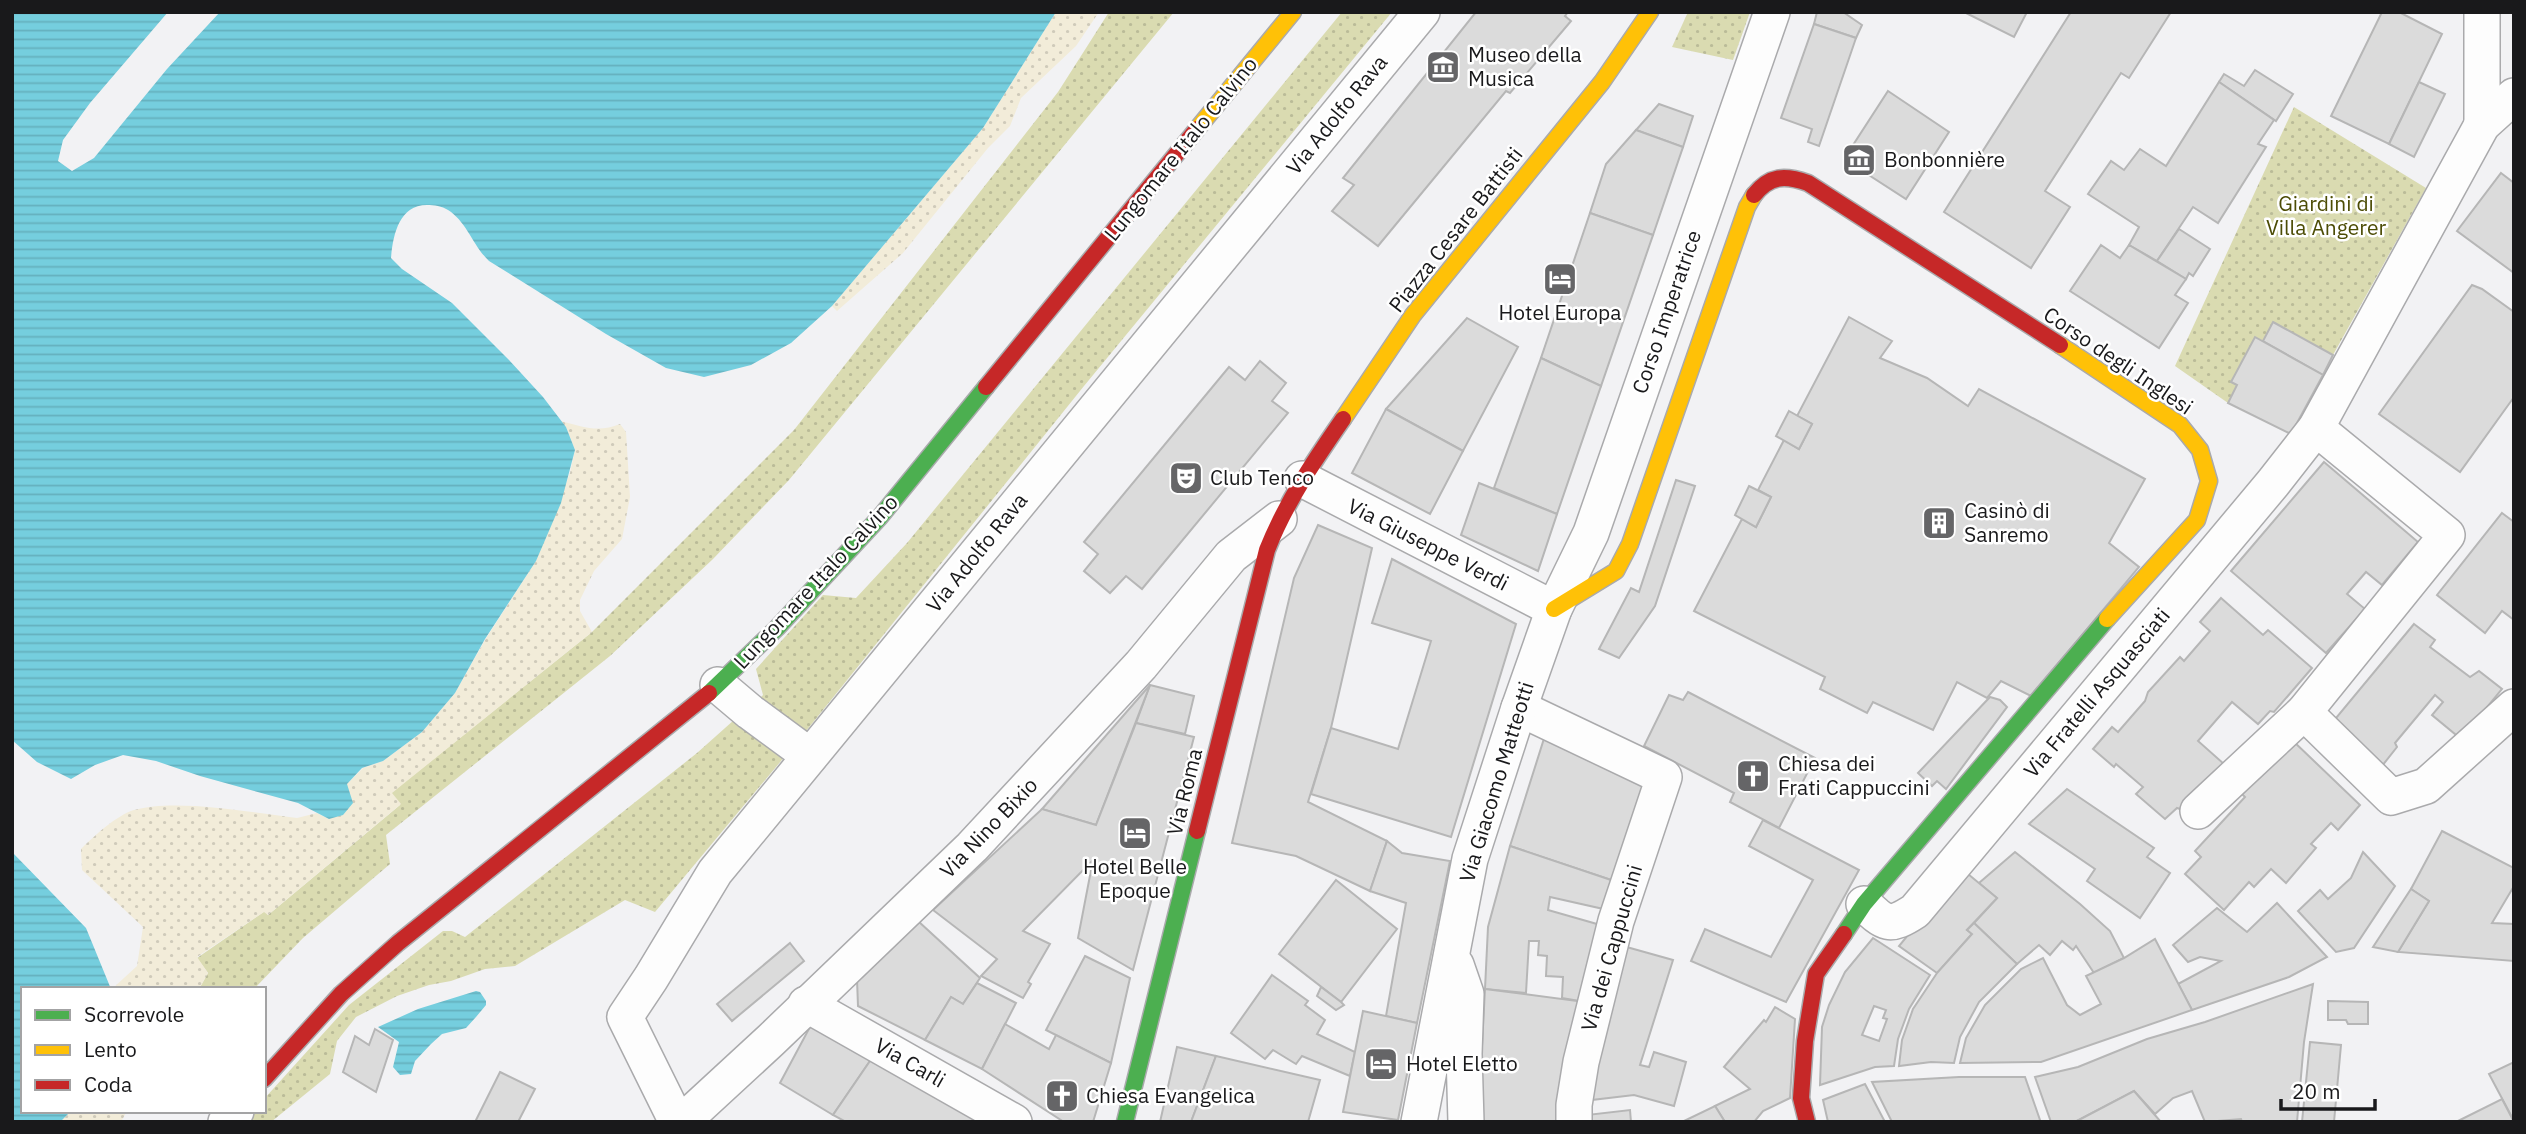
<svg xmlns="http://www.w3.org/2000/svg" width="2526" height="1134" font-family="'IBM Plex Sans',sans-serif">
  <style>
    .grass { fill: url(#grass-dots) }
    .sand { fill: url(#sand-dots) }
    .water { fill: url(#water-rules) }
    .pier { fill: #f2f2f4 }
    .building { fill: #dbdbdb; stroke: #b6b6b6; stroke-width: 2; fill-rule: evenodd }
    .lines { fill: none; stroke-linecap: round; stroke-linejoin: round }
    .street-casing { stroke: #aaaaac; stroke-width: 38 }
    .fast-casing { stroke: #aaaaac; stroke-width: 19 }
    .slow-casing { stroke: #aaaaac; stroke-width: 19 }
    .jam-casing { stroke: #aaaaac; stroke-width: 19 }
    .street { stroke: #fdfdfd; stroke-width: 35 }
    .fast { stroke: #4caf50; stroke-width: 16 }
    .slow { stroke: #ffc107; stroke-width: 16 }
    .jam { stroke: #c62828; stroke-width: 16 }
    .labels { text-anchor: middle; stroke-width: 5; stroke-linejoin: round; paint-order: stroke }
    .poi-label { font-size: 21px; fill: #19191b; stroke: #fff; text-anchor: start }
    .street-label { font-size: 21px; fill: #19191b; stroke: #fff }
    .park-label { font-size: 21px; fill: #4c4c05; stroke: #fff }
  </style>
  <defs>
    <pattern id="grass-dots" width="8" height="8" patternUnits="userSpaceOnUse" patternTransform="scale(1.75)"><rect width="8" height="8" fill="#dadbb1"/><path d="M2 2h.1M6 6h.1" fill="none" stroke="#babb98" stroke-width="1.8" stroke-linecap="round"/></pattern>
    <pattern id="sand-dots" width="8" height="8" patternUnits="userSpaceOnUse" patternTransform="scale(1.75)"><rect width="8" height="8" fill="#f2ecd9"/><path d="M2 2h.1M6 6h.1" fill="none" stroke="#cfcaba" stroke-width="1.8" stroke-linecap="round"/></pattern>
    <pattern id="water-rules" width="6" height="5" patternUnits="userSpaceOnUse" patternTransform="scale(1.75)"><rect width="6" height="5" fill="#75cede"/><path d="M0 2.5h6" fill="none" stroke="#65b0be"/></pattern>
  </defs>
  <rect width="100%" height="100%" fill="#f2f2f4"/>
  <g class="grass">
    <polygon points="1109,12 1174,12 789,480 713,559 610,656 386,835 390,864 303,938 254,989 199,989 208,973 197,958 265,911 268,915 400,805 391,793 592,632 794,430 1058,92"/>
    <polygon points="1342,12 1392,12 1084,386 802,736 756,702 763,695 756,669 823,595 856,598 907,543"/>
    <polygon points="1688,12 1750,12 1733,60 1672,47"/>
    <polygon points="2294,107 2426,188 2333,355 2273,323 2263,341 2255,337 2231,382 2237,385 2228,403 2175,366"/>
    <polygon points="734,720 786,755 655,912 625,900 515,966 485,969 451,981 429,985 397,996 356,1017 337,1041 330,1074 271,1122 244,1122 253,1111 264,1111 264,1099 349,1005 443,931 452,931 465,937 697,753"/>
  </g>
  <g class="sand">
    <polygon points="1056,12 1099,12 1076,46 1021,98 1010,126 988,148 903,253 837,311 832,306 983,128"/>
    <path d="M561,421c22,6 38,12 59,3l6,8 4,65 -8,42 -28,32 -14,29v11l12,21 -200,161 9,11 -133,111 -4,-3 -67,45 11,16 -9,16h-87l25,-23 6,-39 -61,-57 -1,-21c13,-13 36,-34 53,-39 43,-12 118,3 163,8l20,-5 12,6 18,-35 16,-16 20,-7 39,-29 33,-39 30,-53 51,-79 34,-88 5,-23 -9,-23z"/>
    <polygon points="71,1111 127,1111 121,1122 60,1122"/>
  </g>
  <g class="water">
    <path d="M12,12h1044l-73,116 -151,178 -41,37 -40,22 -47,12 -38,-9 -60,-34 -117,-73c-16,-15 -22,-39 -41,-51 -6,-4 -14,-5 -21,-5 -28,0 -34,30 -36,53l11,11 50,34 57,57 34,37 23,30 9,23 -14,53 -25,58 -51,78 -30,54 -33,39 -39,29 -21,7 -15,16 6,19 -10,12 -14,4 -31,-16 -98,-27 -44,-15 -33,-6 -28,10 -24,14 -34,-17 -25,-22z"/>
    <polygon points="12,852 86,928 111,989 23,989 23,1111 71,1111 60,1122 12,1122"/>
    <polygon points="476,991 480,992 486,1001 486,1005 476,1017 466,1028 442,1034 431,1044 415,1061 411,1074 400,1075 393,1067 399,1042 378,1027 418,1009"/>
  </g>
  <polygon class="pier" points="168,12 220,12 167,69 94,158 72,171 58,161 63,140 90,103"/>
  <g class="building">
    <polygon points="1476,12 1568,12 1565,16 1571,21 1510,93 1506,91 1378,246 1332,211 1354,185 1343,178"/>
    <polygon points="1817,12 1843,12 1862,25 1856,38 1814,24"/>
    <polygon points="1964,12 2027,12 2014,37"/>
    <polygon points="2071,12 2171,12 2129,78 2121,73 2045,191 2070,207 2031,268 1944,212"/>
    <polygon points="2382,12 2399,12 2442,34 2389,144 2331,116"/>
    <polygon points="1814,24 1856,38 1819,146 1808,142 1812,129 1781,118"/>
    <polygon points="2255,70 2293,94 2276,121 2219,82 2224,74 2244,86"/>
    <polygon points="2219,82 2274,120 2258,144 2266,147 2218,223 2193,207 2157,261 2129,245 2139,227 2088,194 2111,161 2124,170 2140,149 2166,166"/>
    <polygon points="2419,82 2445,94 2414,157 2389,144"/>
    <polygon points="1888,91 1949,132 1906,199 1844,159"/>
    <polygon points="1659,104 1693,116 1683,147 1636,130"/>
    <polygon points="1636,130 1683,147 1653,235 1590,213 1606,164"/>
    <polygon points="2501,173 2514,183 2514,273 2457,231"/>
    <polygon points="1590,213 1653,235 1601,386 1541,358"/>
    <polygon points="2179,229 2210,249 2193,276 2189,273 2186,279 2157,261"/>
    <polygon points="2101,245 2120,258 2129,245 2186,279 2175,295 2188,303 2159,348 2070,291"/>
    <polygon points="2472,285 2482,289 2514,312 2514,397 2460,472 2379,414"/>
    <polygon points="1849,317 1892,341 1880,358 1927,378 1968,406 1979,389 2145,479 2109,543 2139,567 2031,696 2001,681 1987,698 1957,682 1933,730 1873,702 1867,713 1820,689 1825,677 1694,611 1742,519 1756,527 1771,497 1758,490 1784,440 1799,449 1812,424 1797,416"/>
    <polygon points="1467,318 1518,347 1463,451 1386,409"/>
    <polygon points="2273,322 2333,355 2323,375 2263,341"/>
    <polygon points="2255,337 2323,375 2291,434 2228,403 2237,385 2231,382"/>
    <polygon points="1541,358 1601,386 1557,514 1494,488"/>
    <polygon points="1260,361 1286,383 1272,401 1288,413 1142,589 1126,576 1110,593 1084,571 1098,554 1084,542 1229,367 1245,380"/>
    <polygon points="1386,409 1463,451 1430,514 1352,473"/>
    <polygon points="1789,411 1812,424 1799,449 1776,436"/>
    <polygon points="2324,462 2418,542 2382,585 2366,572 2347,594 2365,609 2326,653 2231,571"/>
    <polygon points="1676,480 1695,486 1655,606 1619,658 1599,649 1631,588 1639,592"/>
    <polygon points="1479,483 1557,514 1538,571 1461,535"/>
    <polygon points="1749,486 1771,497 1756,527 1735,515"/>
    <polygon points="2502,513 2514,522 2514,620 2502,611 2485,633 2437,595"/>
    <polygon points="1318,525 1372,548 1331,728 1308,802 1387,841 1370,891 1296,856 1232,843 1294,578"/>
    <polygon points="1392,559 1516,624 1451,837 1311,794 1331,728 1398,749 1431,641 1372,623"/>
    <polygon points="2221,598 2263,635 2268,630 2312,668 2274,712 2270,711 2258,724 2232,702 2198,741 2224,764 2183,810 2177,808 2165,819 2136,794 2143,787 2116,764 2114,767 2093,749 2112,727 2118,732 2145,701 2148,692 2180,657 2184,661 2210,631 2200,622"/>
    <polygon points="2414,624 2435,640 2430,647 2470,677 2479,671 2502,689 2461,739 2432,715 2443,702 2435,695 2395,743 2397,747 2382,766 2331,724"/>
    <polygon points="1150,685 1194,696 1185,734 1136,723"/>
    <polygon points="1150,685 1096,825 1042,809"/>
    <polygon points="1688,692 1815,758 1779,828 1730,802 1734,793 1644,746 1669,695 1683,700"/>
    <polygon points="1990,697 2000,700 2007,707 1946,789 1937,781 1932,786 1918,773"/>
    <polygon points="1136,723 1194,737 1133,970 1078,938 1093,860 1023,931 1050,944 1028,982 1031,984 1023,998 981,976 997,959 933,910 1042,809 1096,825"/>
    <polygon points="1548,726 1648,773 1617,882 1510,846"/>
    <polygon points="2291,739 2360,805 2338,830 2331,823 2311,844 2316,848 2286,883 2271,869 2254,887 2249,882 2224,910 2185,874 2201,857 2195,851 2245,797 2241,793"/>
    <polygon points="2067,789 2154,848 2147,857 2170,873 2140,918 2087,881 2095,869 2029,824"/>
    <polygon points="1763,820 1859,870 1786,1002 1691,961 1705,929 1771,957 1813,880 1749,846"/>
    <polygon points="2442,831 2514,868 2514,886 2492,923 2514,924 2514,961 2398,952 2429,901 2411,889"/>
    <polygon points="1387,841 1402,853 1450,861 1417,1023 1386,1016 1406,903 1370,891"/>
    <polygon points="1510,846 1617,882 1608,910 1550,897 1548,910 1604,926 1585,1002 1562,998 1563,977 1546,976 1547,956 1538,955 1539,941 1529,941 1526,993 1485,989 1488,927"/>
    <polygon points="2015,852 2080,904 2110,931 2124,958 2094,973 2076,946 2073,950 2062,941 2050,955 2039,945 2017,964 1974,923 1997,898 1979,883"/>
    <polygon points="2363,852 2395,886 2354,948 2336,952 2298,911 2320,890 2328,899 2351,878"/>
    <polygon points="1962,869 1997,898 1967,930 1972,934 1937,973 1899,946"/>
    <polygon points="1336,880 1397,929 1341,1002 1279,954"/>
    <polygon points="2411,889 2429,901 2398,952 2373,947"/>
    <polygon points="2277,903 2327,957 2289,977 2192,1010 2178,984 2221,961 2200,957 2188,962 2173,945 2217,908 2247,932"/>
    <polygon points="918,921 980,978 963,1004 951,997 925,1040 858,1006 857,979"/>
    <polygon points="1974,923 2017,964 1979,1002 1960,1037 1954,1063 1931,1062 1899,1066 1902,1040 1913,1009 1937,973 1972,934 1967,930"/>
    <path d="M1873,938l57,37 -21,34 -11,30 -4,27 -19,1 -55,18 2,-58 7,-22 16,-33zM1874,1006l12,4 -3,8 4,1 -8,22 -17,-6z"/>
    <polygon points="2155,939 2192,1010 2041,1062 1960,1063 1966,1038 1985,1005 2021,969 2043,958 2067,1005 2080,1015 2101,1004 2086,976 2124,958"/>
    <polygon points="790,943 804,961 732,1021 717,1004"/>
    <polygon points="1623,946 1673,960 1640,1065 1649,1067 1654,1052 1686,1062 1674,1106 1634,1095 1583,1101"/>
    <polygon points="1085,956 1130,978 1111,1063 1046,1030"/>
    <polygon points="1272,975 1308,1001 1305,1005 1325,1020 1317,1034 1355,1052 1350,1076 1302,1056 1296,1064 1273,1050 1265,1059 1231,1033"/>
    <polygon points="977,983 1016,1003 982,1069 925,1040 951,997 963,1004"/>
    <polygon points="2313,984 2304,1042 2297,1122 2242,1122 2241,1119 2205,1122 2192,1091 2173,1098 2155,1114 2134,1091 2075,1122 2051,1122 2035,1077 2078,1067 2147,1039 2205,1022"/>
    <polygon points="1321,987 1341,1002 1344,1005 1336,1010 1317,996"/>
    <polygon points="1485,989 1585,1002 1568,1122 1478,1122"/>
    <polygon points="2328,1001 2368,1002 2368,1024 2348,1024 2346,1020 2328,1020"/>
    <polygon points="1775,1007 1795,1019 1790,1098 1763,1111 1754,1122 1725,1122 1715,1106 1750,1089 1724,1067 1764,1020 1766,1022"/>
    <polygon points="1363,1011 1417,1023 1398,1120 1343,1112"/>
    <polygon points="1005,1024 1049,1049 1056,1035 1111,1063 1093,1122 1064,1122 982,1069"/>
    <polygon points="811,1025 872,1058 833,1115 780,1083"/>
    <polygon points="375,1029 393,1040 376,1092 343,1072 355,1036 369,1045"/>
    <polygon points="2310,1042 2341,1045 2334,1122 2302,1122"/>
    <polygon points="1177,1047 1216,1056 1191,1122 1160,1122"/>
    <polygon points="1216,1056 1320,1080 1308,1122 1191,1122"/>
    <polygon points="872,1058 981,1116 978,1122 846,1122 833,1115"/>
    <polygon points="2514,1062 2514,1121 2489,1074"/>
    <polygon points="500,1072 535,1089 518,1122 475,1122"/>
    <polygon points="1959,1077 2025,1077 2040,1120 2038,1122 1892,1122 1872,1082"/>
    <polygon points="1865,1084 1885,1122 1828,1122 1823,1100"/>
    <polygon points="2134,1091 2161,1122 2075,1122"/>
    <polygon points="2502,1099 2514,1122 2456,1122"/>
    <polygon points="1715,1106 1725,1122 1682,1122"/>
    <polygon points="1630,1110 1631,1122 1580,1122 1578,1116"/>
  </g>
  <g class="lines">
    <g class="street-casing">
      <g id="street">
        <polyline points="2482,125 2482,12"/>
        <polyline points="1302,479 1554,609"/>
        <polyline points="718,685 750,712 810,756"/>
        <polyline points="1519,708 1664,777 1616,921 1581,1062 1574,1105 1574,1122"/>
        <polyline points="2304,712 2391,797 2426,786 2514,707"/>
        <polyline points="2198,811 2304,712 2447,535 2316,428"/>
        <path d="M1864,904c21,20 25,24 51,7l358,-428 43,-55 166,-303 32,-29"/>
        <polyline points="1456,965 1466,994 1464,1054 1466,1122"/>
        <polyline points="806,1004 1014,1122"/>
        <polyline points="226,1122 236,1111"/>
        <polyline points="677,1122 625,1017 651,978 715,872 1422,12"/>
        <polyline points="682,1122 771,1040 972,847 1141,665 1231,556 1279,519"/>
        <polyline points="1419,1122 1470,859 1519,708 1554,609 1591,533 1772,12"/>
      </g>
    </g>
    <g class="fast-casing">
      <g id="fast">
        <polyline points="709,693 777,628 880,517 986,387"/>
        <polyline points="1844,934 1864,904 2107,619"/>
        <polyline points="1125,1122 1197,831"/>
      </g>
    </g>
    <g class="slow-casing">
      <g id="slow">
        <polyline points="1197,129 1293,12"/>
        <polyline points="2060,345 2180,425 2200,450 2209,481 2197,520 2107,619"/>
        <polyline points="1343,419 1413,315 1602,82 1650,12"/>
        <polyline points="1554,609 1616,571 1630,544 1747,207 1754,195"/>
      </g>
    </g>
    <g class="jam-casing">
      <g id="jam">
        <path d="M1754,195c16,-20 31,-20 54,-12l252,162"/>
        <polyline points="986,387 1197,129"/>
        <path d="M1197,831l70,-281c19,-48 47,-89 76,-131"/>
        <polyline points="264,1079 341,994 398,943 709,693"/>
        <polyline points="1807,1122 1801,1098 1805,1041 1816,974 1844,934"/>
      </g>
    </g>
    <use href="#street" class="street"/>
    <use href="#fast" class="fast"/>
    <use href="#slow" class="slow"/>
    <use href="#jam" class="jam"/>
  </g>
  <defs>
    <g id="museum-square" transform="scale(1.75)"><rect x="-9" y="-9" width="18" height="18" rx="4" fill="#656567" stroke="#fff"/><path d="M0-6L6-3V-2H-6V-3ZM-5-1h2V3h-2ZM-1-1h2V3h-2ZM3-1h2V3H3ZM-6 4H6V6H-6Z" fill="#fff"/></g>
    <g id="hotel-square" transform="scale(1.75)"><rect x="-9" y="-9" width="18" height="18" rx="4" fill="#656567" stroke="#fff"/><path d="M-6-4.5h1.5V1H6V5H4.5V3h-9V5H-6ZM-4 0a1.8 1.8 0 1 1 3.6 0ZM.5 0V-2.5h3Q6-2.5 6 0Z" fill="#fff"/></g>
    <g id="theatre-square" transform="scale(1.75)"><rect x="-9" y="-9" width="18" height="18" rx="4" fill="#656567" stroke="#fff"/><path d="M-5-5.5Q0-4 5-5.5V0Q5 5 0 6Q-5 5-5 0ZM-3.3-2.5H-1v1.5H-3.3ZM1-2.5H3.3v1.5H1ZM-2.8 1Q0 5.5 2.8 1Z" fill="#fff"/></g>
    <g id="building-square" transform="scale(1.75)"><rect x="-9" y="-9" width="18" height="18" rx="4" fill="#656567" stroke="#fff"/><path d="M-4-6H4V6H1V3H-1V6H-4ZM-2.5-4.3h1.7v1.8h-1.7ZM.8-4.3h1.7v1.8H.8ZM-2.5-1h1.7V.8h-1.7ZM.8-1h1.7V.8H.8Z" fill="#fff"/></g>
    <g id="church-square" transform="scale(1.75)"><rect x="-9" y="-9" width="18" height="18" rx="4" fill="#656567" stroke="#fff"/><path d="M-1.2-6h2.4v3.5h3.3v2.4h-3.3V6h-2.4V-.1h-3.3v-2.4h3.3Z" fill="#fff"/></g>
  </defs>
  <g fill-rule="evenodd">
    <use href="#museum-square" x="1443" y="67"/>
    <use href="#museum-square" x="1859" y="160"/>
    <use href="#hotel-square" x="1560" y="279"/>
    <use href="#theatre-square" x="1186" y="478"/>
    <use href="#building-square" x="1939" y="523"/>
    <use href="#church-square" x="1753" y="776"/>
    <use href="#hotel-square" x="1135" y="833"/>
    <use href="#hotel-square" x="1381" y="1064"/>
    <use href="#church-square" x="1062" y="1096"/>
  </g>
  <g class="labels">
    <g class="poi-label">
      <text x="1468" y="62">Museo della<tspan x="1468" dy="24">Musica</tspan></text>
      <text x="1884" y="167">Bonbonnière</text>
      <text x="1560" y="320" text-anchor="middle">Hotel Europa</text>
      <text x="1210" y="485">Club Tenco</text>
      <text x="1964" y="518">Casinò di<tspan x="1964" dy="24">Sanremo</tspan></text>
      <text x="1778" y="771">Chiesa dei<tspan x="1778" dy="24">Frati Cappuccini</tspan></text>
      <text x="1135" y="874" text-anchor="middle">Hotel Belle<tspan x="1135" dy="24">Epoque</tspan></text>
      <text x="1406" y="1071">Hotel Eletto</text>
      <text x="1086" y="1103">Chiesa Evangelica</text>
    </g>
    <g class="street-label">
      <text transform="translate(1337 115) rotate(-51)" y="7">Via Adolfo Rava</text>
      <text transform="translate(1181 149) rotate(-51)" y="7">Lungomare Italo Calvino</text>
      <text transform="translate(1456 230) rotate(-52)" y="7">Piazza Cesare Battisti</text>
      <text transform="translate(1667 312) rotate(-71)" y="7">Corso Imperatrice</text>
      <text transform="translate(2118 361) rotate(34)" y="7">Corso degli Inglesi</text>
      <text transform="translate(1428 545) rotate(27)" y="7">Via Giuseppe Verdi</text>
      <text transform="translate(977 553) rotate(-51)" y="7">Via Adolfo Rava</text>
      <text transform="translate(816 582) rotate(-47)" y="7">Lungomare Italo Calvino</text>
      <text transform="translate(2097 693) rotate(-50)" y="7">Via Fratelli Asquasciati</text>
      <text transform="translate(1497 782) rotate(-73)" y="7">Via Giacomo Matteotti</text>
      <text transform="translate(1185 792) rotate(-76)" y="7">Via Roma</text>
      <text transform="translate(989 828) rotate(-46)" y="7">Via Nino Bixio</text>
      <text transform="translate(1612 948) rotate(-74)" y="7">Via dei Cappuccini</text>
      <text transform="translate(910 1063) rotate(30)" y="7">Via Carli</text>
    </g>
    <g class="park-label">
      <text x="2326" y="211">Giardini di<tspan x="2326" dy="24">Villa Angerer</tspan></text>
    </g>
  </g>
  <rect width="2526" height="1134" fill="none" stroke="#19191b" stroke-width="28"/>
  <rect x="21" y="987" width="245" height="126" fill="#ffffff" stroke="#a3a3a4" stroke-width="2"/>
  <rect x="35" y="1010" width="35" height="10" fill="#4caf50" stroke="#a3a3a4" stroke-width="2"/>
  <text x="84" y="1022" font-size="21" fill="#19191b">Scorrevole</text>
  <rect x="35" y="1045" width="35" height="10" fill="#ffc107" stroke="#a3a3a4" stroke-width="2"/>
  <text x="84" y="1057" font-size="21" fill="#19191b">Lento</text>
  <rect x="35" y="1080" width="35" height="10" fill="#c62828" stroke="#a3a3a4" stroke-width="2"/>
  <text x="84" y="1092" font-size="21" fill="#19191b">Coda</text>
  <path d="M2281 1099v10h94v-10" fill="none" stroke="#19191b" stroke-width="3.5"/>
  <text x="2292" y="1099" font-size="21" fill="#19191b" stroke="#ffffff" stroke-width="5" paint-order="stroke">20 m</text>
</svg>
